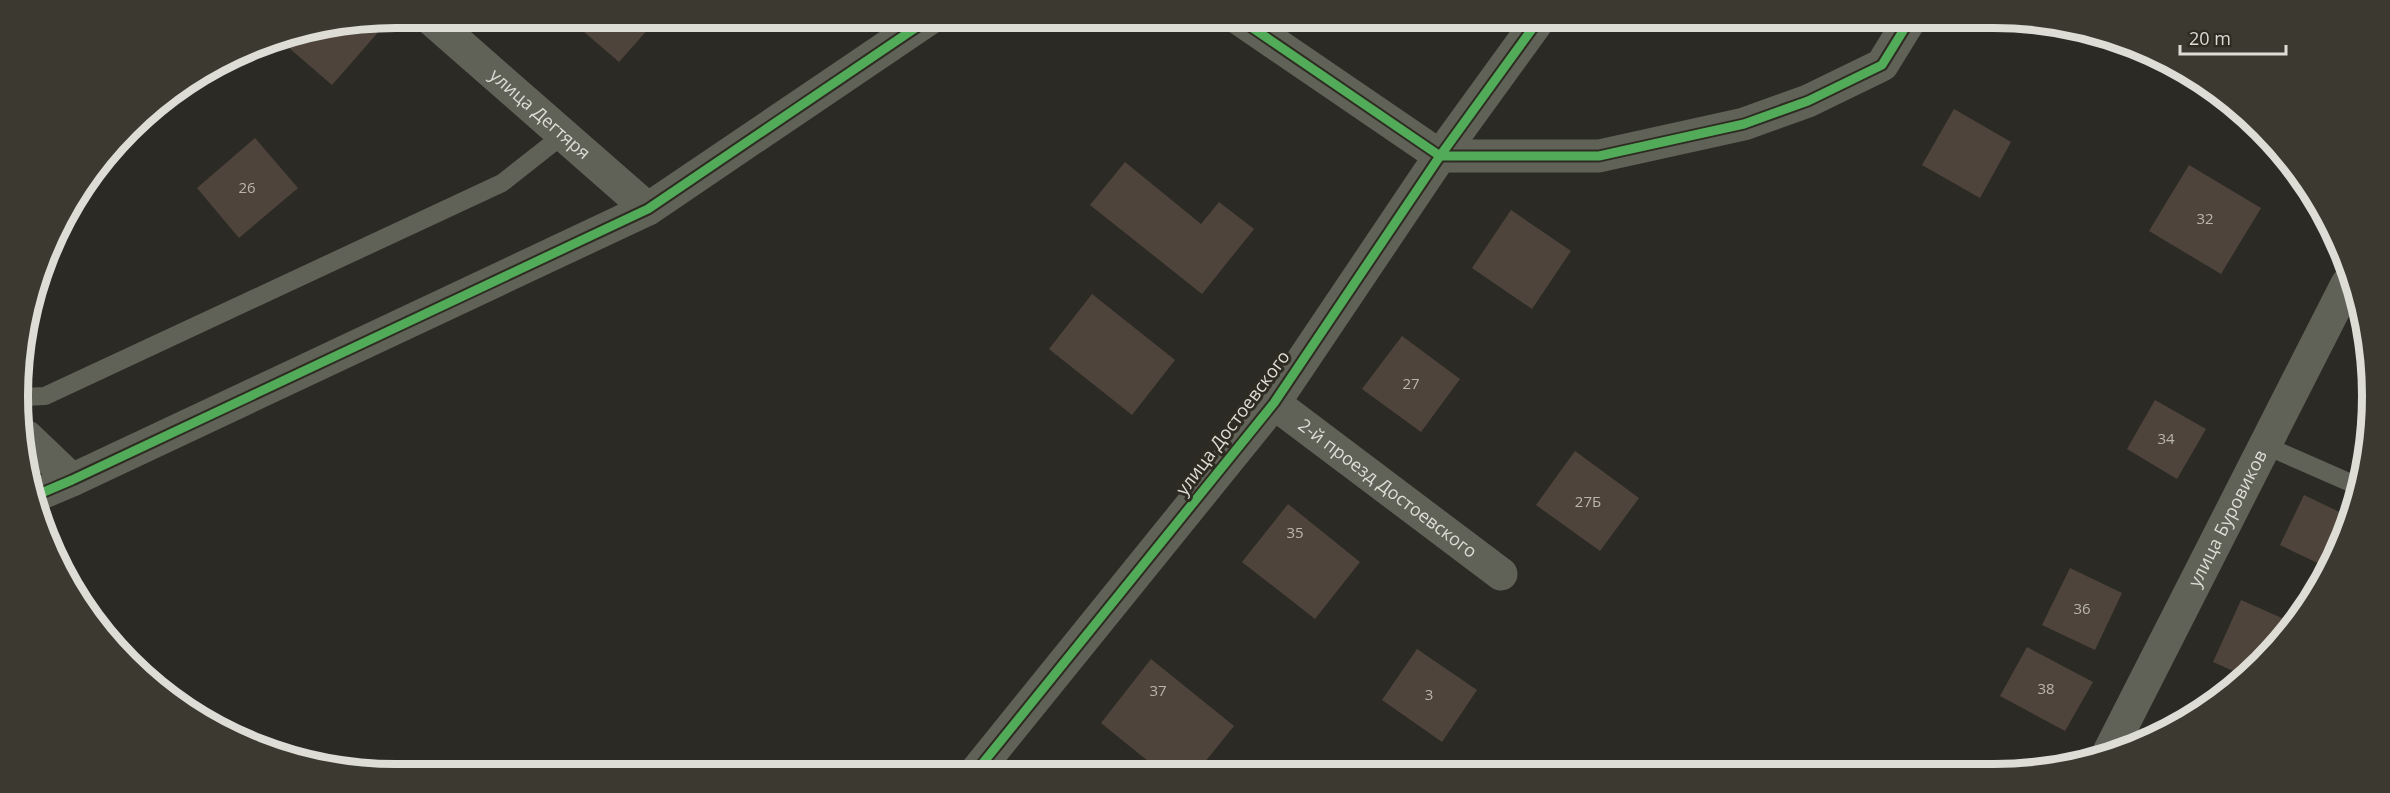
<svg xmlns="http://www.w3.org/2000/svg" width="2390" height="793" font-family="'Open Sans',sans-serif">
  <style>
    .building { fill: #4f443b }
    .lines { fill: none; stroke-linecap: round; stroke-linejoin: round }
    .service { stroke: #616257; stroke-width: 18 }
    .minor { stroke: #616257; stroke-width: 33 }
    .cycleway-casing { stroke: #2e2c22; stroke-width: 13 }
    .cycleway { stroke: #51ab58; stroke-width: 9 }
    .labels { text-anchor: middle; stroke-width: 6; stroke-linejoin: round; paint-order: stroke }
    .number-label { font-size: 15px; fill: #bab6ae }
    .street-label { font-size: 18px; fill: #dddcd5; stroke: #2e2c22 }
    .rim { fill: none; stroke: #dddcd5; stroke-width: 8 }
  </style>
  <rect width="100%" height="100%" fill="#2b2a25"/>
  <g class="building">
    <polygon points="568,18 658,18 619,62"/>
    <polygon points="386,20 388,21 332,85 281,41"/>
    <polygon points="1954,109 2011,142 1980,198 1922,165"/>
    <polygon points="255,138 298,188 239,238 197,188"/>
    <polygon points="1125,162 1201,224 1219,202 1254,229 1202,294 1090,205"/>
    <polygon points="2189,165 2261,208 2221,274 2149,231"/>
    <polygon points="1511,210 1571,251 1532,309 1472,268"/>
    <polygon points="1092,294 1175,360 1132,415 1049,349"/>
    <polygon points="1402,336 1460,379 1421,432 1362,389"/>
    <polygon points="2155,400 2206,429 2177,479 2127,449"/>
    <polygon points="1575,451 1639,498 1600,551 1536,505"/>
    <polygon points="2304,495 2350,517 2328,568 2280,545"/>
    <polygon points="1288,504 1360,562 1315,619 1242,562"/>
    <polygon points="2070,568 2122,593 2095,650 2042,625"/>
    <polygon points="2241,600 2291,622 2247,677 2213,662"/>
    <polygon points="2027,647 2093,682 2065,731 2000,696"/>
    <polygon points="1417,649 1477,690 1442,742 1382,700"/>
    <polygon points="1151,659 1234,726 1196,773 1164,774 1101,723"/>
    <polygon points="1274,764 1288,773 1267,773"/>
  </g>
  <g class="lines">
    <g class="service">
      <polyline points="24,397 45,396 502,183 563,135"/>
      <polyline points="2264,445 2360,487"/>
    </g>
    <g class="minor">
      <path id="s1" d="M430,18l218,191"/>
      <polyline points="1238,18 1440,156 1599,156 1744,124 1808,101 1882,65 1911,18"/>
      <path id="s2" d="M1274,403l227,171"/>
      <polyline points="27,437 72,480"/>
      <polyline points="32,497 72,480 648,209 930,18"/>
      <path id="s3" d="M2109,752l238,-468"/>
      <polyline points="974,774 1274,403 1440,156 1540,18"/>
    </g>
    <g class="cycleway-casing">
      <g id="cycleway">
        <polyline points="1238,18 1440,156 1599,156 1744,124 1808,101 1882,65 1911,18"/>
        <polyline points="32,497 72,480 648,209 930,18"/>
        <polyline points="974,774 1274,403 1440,156 1540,18"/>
      </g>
    </g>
    <use href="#cycleway" class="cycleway"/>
  </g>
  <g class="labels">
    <g class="number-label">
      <text x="247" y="193">26</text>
      <text x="2205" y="224">32</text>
      <text x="1411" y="389">27</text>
      <text x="2166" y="444">34</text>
      <text x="1588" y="507">27Б</text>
      <text x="1295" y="538">35</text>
      <text x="2082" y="614">36</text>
      <text x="2046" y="694">38</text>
      <text x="1158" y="696">37</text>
      <text x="1429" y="700">3</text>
    </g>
    <g class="street-label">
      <text dy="6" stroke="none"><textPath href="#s1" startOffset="146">улица Дегтяря</textPath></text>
      <text transform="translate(1233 423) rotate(-53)" y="6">улица Достоевского</text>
      <text dy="6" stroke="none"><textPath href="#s2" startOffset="142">2-й проезд Достоевского</textPath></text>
      <text dy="6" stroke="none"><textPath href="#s3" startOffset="262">улица Буровиков</textPath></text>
    </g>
  </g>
  <path d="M0 0H2390V793H0ZM396 28H1994A368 368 0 0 1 2362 396V396A368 368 0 0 1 1994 764H396A368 368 0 0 1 28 396V396A368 368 0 0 1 396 28Z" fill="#3c3a30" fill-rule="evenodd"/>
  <path class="rim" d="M396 28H1994A368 368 0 0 1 2362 396V396A368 368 0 0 1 1994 764H396A368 368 0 0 1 28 396V396A368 368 0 0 1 396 28Z"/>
  <path d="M2180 45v9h106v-9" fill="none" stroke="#dddcd5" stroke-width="3"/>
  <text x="2189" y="45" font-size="18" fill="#dddcd5" stroke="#2e2c22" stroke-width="4.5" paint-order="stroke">20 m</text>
</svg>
